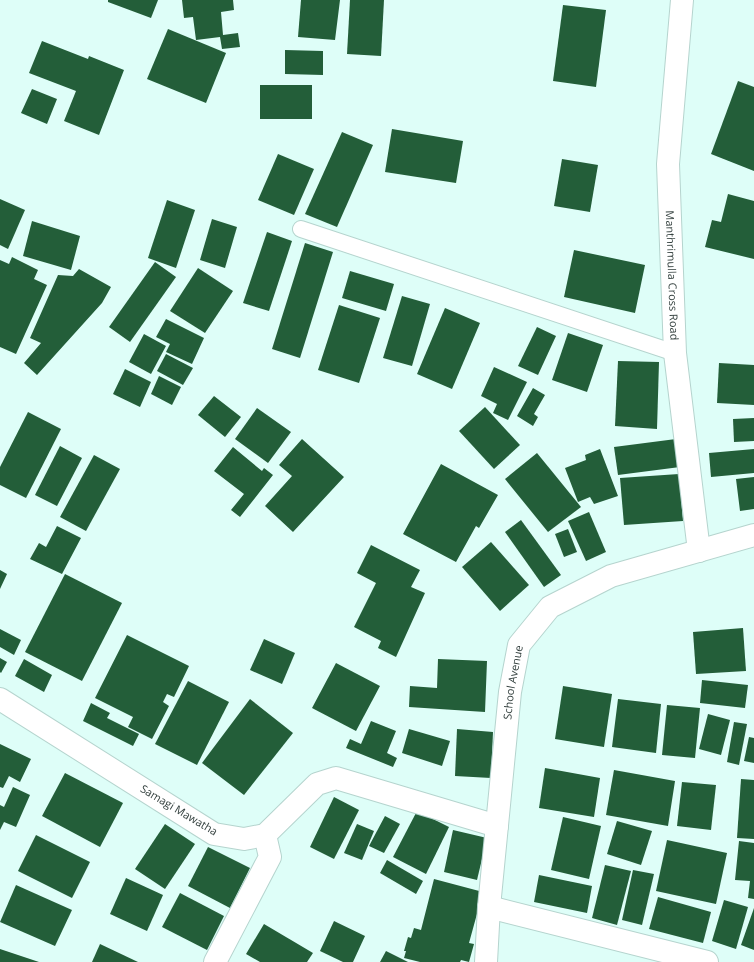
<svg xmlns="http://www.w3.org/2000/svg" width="754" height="962" font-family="'Open Sans',sans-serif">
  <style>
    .building { fill: #235e39 }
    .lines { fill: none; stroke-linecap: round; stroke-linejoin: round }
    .service-casing { stroke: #b5d4ce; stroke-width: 18 }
    .minor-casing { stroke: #b5d4ce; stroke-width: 24 }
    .service { stroke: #fff; stroke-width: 16 }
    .minor { stroke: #fff; stroke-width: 22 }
    .labels { text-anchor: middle; stroke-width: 4; stroke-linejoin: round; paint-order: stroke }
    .street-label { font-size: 11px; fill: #323f3d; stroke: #fff }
  </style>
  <rect width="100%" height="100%" fill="#defef8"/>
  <g class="building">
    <polygon points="108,0 158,0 151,18 108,2"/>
    <polygon points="182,0 233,0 234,10 221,12 223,35 238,33 240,47 222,49 220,37 196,40 193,17 184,18"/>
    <polygon points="301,0 340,0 335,40 298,37"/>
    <polygon points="350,0 384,0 381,56 347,54"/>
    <polygon points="563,5 606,10 596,87 553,81"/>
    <polygon points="168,29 226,53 206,103 147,79"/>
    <polygon points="42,41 88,59 89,56 124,70 99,135 64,121 76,91 29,73"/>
    <polygon points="285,50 323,51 323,75 285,74"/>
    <polygon points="738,81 754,87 754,171 711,154"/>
    <rect x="260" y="85" width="52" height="34"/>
    <polygon points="32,89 57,99 47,124 21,113"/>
    <polygon points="392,129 463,141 456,183 385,172"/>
    <polygon points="342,132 373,145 337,227 305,214"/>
    <polygon points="278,154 314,169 294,215 258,200"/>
    <polygon points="562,159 598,165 590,212 554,206"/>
    <polygon points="728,194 754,201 754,259 705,247 712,220 721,222"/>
    <polygon points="0,199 25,210 8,249 0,245"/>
    <polygon points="167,200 195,210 176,268 148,258"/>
    <polygon points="212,219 237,227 225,268 200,260"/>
    <polygon points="32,221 80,236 71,270 23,256"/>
    <polygon points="267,232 292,241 269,311 243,303"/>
    <polygon points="305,243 333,252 300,358 272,349"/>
    <polygon points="574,250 645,265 635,313 564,297"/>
    <polygon points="12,257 38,270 34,279 47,285 16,354 0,347 0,260 9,264"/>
    <polygon points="155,262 176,277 130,342 109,327"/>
    <polygon points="198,268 233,291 205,333 170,311"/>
    <polygon points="79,269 111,287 102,303 37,375 24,363 41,343 30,338 58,275 73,276"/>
    <polygon points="350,271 394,284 386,311 342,298"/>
    <polygon points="402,296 430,304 412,366 383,358"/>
    <polygon points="339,305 380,318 359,383 318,370"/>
    <polygon points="445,308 480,323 452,389 417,374"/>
    <polygon points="166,319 204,338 192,364 166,352 170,344 156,337"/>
    <polygon points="537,327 556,336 538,375 518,366"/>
    <polygon points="568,333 603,345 587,392 552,380"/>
    <polygon points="144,334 166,346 151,374 129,362"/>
    <polygon points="166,354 193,368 183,385 157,371"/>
    <polygon points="618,361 659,362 657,429 615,426"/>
    <polygon points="719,363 754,365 754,405 717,403"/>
    <polygon points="494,367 527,382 508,420 493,413 497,404 481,396"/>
    <polygon points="125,369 151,382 140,407 113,394"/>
    <polygon points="159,376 181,387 172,405 151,394"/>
    <polygon points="533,388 545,395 534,414 538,417 533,426 517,416"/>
    <polygon points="214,396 241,417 225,437 198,415"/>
    <polygon points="485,407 520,445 494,469 459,431"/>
    <polygon points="257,408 291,432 268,463 235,439"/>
    <polygon points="28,412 61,429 26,498 0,485 0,467"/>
    <polygon points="754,418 754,441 734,442 733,419"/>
    <polygon points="302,439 344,477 293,532 265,506 292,476 279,465"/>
    <polygon points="676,439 680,467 618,475 614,447"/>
    <polygon points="60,446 82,458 57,506 35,495"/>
    <polygon points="233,447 262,471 264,468 273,475 240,517 231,510 244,494 214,471"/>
    <polygon points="600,449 618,496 594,504 590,497 578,502 565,468 586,460 585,455"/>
    <polygon points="754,449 754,473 711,477 709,453"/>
    <polygon points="537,453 581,507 548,532 505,479"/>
    <polygon points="94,455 120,469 86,531 60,517"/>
    <polygon points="441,464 498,495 479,528 476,526 456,562 403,534"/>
    <polygon points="679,474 683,521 624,525 620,478"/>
    <polygon points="754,477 754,509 740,511 736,479"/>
    <polygon points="589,512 606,552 586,561 568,521"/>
    <polygon points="521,520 561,575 544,587 505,532"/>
    <polygon points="57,526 81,538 62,574 30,559 39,543 46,547"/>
    <polygon points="568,529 577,552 564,557 555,534"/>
    <polygon points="491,542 529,585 500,611 462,567"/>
    <polygon points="371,545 420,570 411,587 425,593 396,657 378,648 381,641 354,627 376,583 357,573"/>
    <polygon points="0,570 7,574 0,589"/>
    <polygon points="65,574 122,603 82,681 25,652"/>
    <polygon points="743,628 746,671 696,674 693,632"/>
    <polygon points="0,629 21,640 14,655 0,647"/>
    <polygon points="127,635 189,666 174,697 167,694 163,702 169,706 152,739 128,727 133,717 95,698"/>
    <polygon points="264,639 295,653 282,684 250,670"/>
    <polygon points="0,658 7,662 1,673 0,672"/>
    <polygon points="24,659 52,675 44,692 15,676"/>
    <polygon points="438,659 487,661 485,712 409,707 410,686 437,688"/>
    <polygon points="336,663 380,686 356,731 312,708"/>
    <polygon points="702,680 748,685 745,708 700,703"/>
    <polygon points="188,681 229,702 197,765 155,744"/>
    <polygon points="563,686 612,694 604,747 555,739"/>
    <polygon points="250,699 293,733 244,795 202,763"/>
    <polygon points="618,699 661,704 656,753 612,747"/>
    <polygon points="91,703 110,713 107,718 139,734 133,746 83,721"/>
    <polygon points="667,705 700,708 695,758 662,755"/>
    <polygon points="708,714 730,720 721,755 699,749"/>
    <polygon points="371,721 396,731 387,753 397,758 393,767 346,748 350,739 361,744"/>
    <polygon points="734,722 747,724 739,765 727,762"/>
    <polygon points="409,729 450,741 442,766 402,753"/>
    <polygon points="457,729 493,732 491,778 455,776"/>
    <polygon points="749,737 754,738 754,763 744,761"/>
    <polygon points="0,744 31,759 20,782 9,776 3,788 0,787"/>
    <polygon points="545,768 600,778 594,817 539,808"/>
    <polygon points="614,770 675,781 668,826 606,815"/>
    <polygon points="65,773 123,803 100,847 42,816"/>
    <polygon points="741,779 754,780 754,839 737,838"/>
    <polygon points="682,782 716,785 711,830 677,826"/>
    <polygon points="13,787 30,795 16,827 4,822 0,830 0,805 4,807"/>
    <polygon points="334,797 359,810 334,859 310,847"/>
    <polygon points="417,811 449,827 426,874 393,857"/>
    <polygon points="385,816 400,824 384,853 369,846"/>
    <polygon points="563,817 601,826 589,879 551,870"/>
    <polygon points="617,821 652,831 641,865 607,854"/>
    <polygon points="165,824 195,844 165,889 135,869"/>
    <polygon points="357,824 374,831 362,860 344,853"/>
    <polygon points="453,830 487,838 477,880 444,872"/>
    <polygon points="36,835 90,862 72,898 18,871"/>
    <polygon points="667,840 727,853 716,904 656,891"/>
    <polygon points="739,841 754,843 754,899 748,898 750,881 735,880"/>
    <polygon points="208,847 250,868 230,908 188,886"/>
    <polygon points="387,860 423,881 416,894 380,873"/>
    <polygon points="605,865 631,871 617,925 592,918"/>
    <polygon points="633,870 654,874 642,925 622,920"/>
    <polygon points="539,875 592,886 587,913 534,902"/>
    <polygon points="126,878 163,895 147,931 110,914"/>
    <polygon points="434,879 483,892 469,943 474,944 469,962 461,960 460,962 420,962 404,958 406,951 404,951 408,937 411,938 414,928 421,930"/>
    <polygon points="16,885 72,910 55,946 0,922"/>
    <polygon points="180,893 224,916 207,950 162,927"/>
    <polygon points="658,897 711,912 703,943 649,929"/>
    <polygon points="724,900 748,907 736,949 712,941"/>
    <polygon points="754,908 754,950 741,945"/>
    <polygon points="334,921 365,936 353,962 343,962 320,951"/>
    <polygon points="264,924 313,953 307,962 260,962 246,954"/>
    <polygon points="100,944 138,962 92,962"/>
    <polygon points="0,949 39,962 0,962"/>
    <polygon points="386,951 408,962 380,962"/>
  </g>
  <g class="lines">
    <g class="service-casing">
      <polyline id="service" points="301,229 675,353"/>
    </g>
    <g class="minor-casing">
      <g id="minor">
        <path id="s1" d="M682,0l-14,164 7,189 24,198"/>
        <polyline points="0,699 214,834 244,839 265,835 317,784 336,778 497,826"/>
        <polyline points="489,907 707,962"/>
        <polyline points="215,962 270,857 265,835"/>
        <path id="s2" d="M486,962l3,-55 21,-215 9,-47 31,-38 61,-31 143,-41"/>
      </g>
    </g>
    <use href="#service" class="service"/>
    <use href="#minor" class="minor"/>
  </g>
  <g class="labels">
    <g class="street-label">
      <text dy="4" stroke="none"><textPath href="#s1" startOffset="276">Manthrimulla Cross Road</textPath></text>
      <text dy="4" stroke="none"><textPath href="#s2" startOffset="281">School Avenue</textPath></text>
      <text transform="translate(179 810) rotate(31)" y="4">Samagi Mawatha</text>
    </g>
  </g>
</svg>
